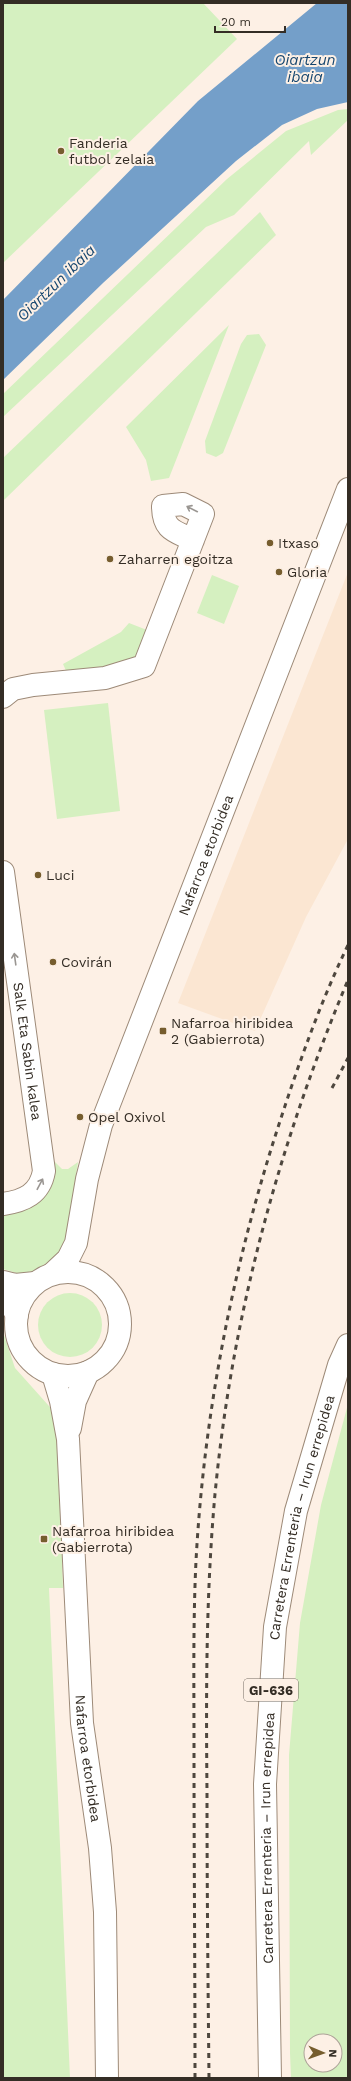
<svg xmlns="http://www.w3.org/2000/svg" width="351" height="2081" font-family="'Work Sans',sans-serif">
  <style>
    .built { fill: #fbe6d2 }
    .green { fill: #d5f0c0; fill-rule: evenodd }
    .water { fill: #749fc9 }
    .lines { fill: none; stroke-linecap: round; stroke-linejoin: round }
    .street-casing { stroke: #9d8a78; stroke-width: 24 }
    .secondary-casing { stroke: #9d8a78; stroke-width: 24 }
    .primary-casing { stroke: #9d8a78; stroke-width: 24 }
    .street { stroke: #fff; stroke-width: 22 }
    .secondary { stroke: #fff; stroke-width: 22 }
    .primary { stroke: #fff; stroke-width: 22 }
    .rail { stroke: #4e473e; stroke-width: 3; stroke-dasharray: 5 5; stroke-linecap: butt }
    .oneway { stroke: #9a9692 }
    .poi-dot { fill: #765d2e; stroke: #fdf0e5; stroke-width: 1.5 }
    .labels { text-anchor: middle; stroke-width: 4; stroke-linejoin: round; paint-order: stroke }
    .shield { fill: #fdf0e5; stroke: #70685f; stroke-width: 1 }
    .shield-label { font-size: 13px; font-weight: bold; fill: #342d25 }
    .poi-label { font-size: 14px; fill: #342d25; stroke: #fdf0e5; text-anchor: start }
    .street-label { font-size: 14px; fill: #342d25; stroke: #fdf0e5 }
    .water-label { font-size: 15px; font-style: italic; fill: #16466f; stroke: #fdf0e5 }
  </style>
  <rect width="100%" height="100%" fill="#fdf0e5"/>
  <polygon class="built" points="348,572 348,839 306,917 255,1031 178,1003"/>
  <g class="green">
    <polygon points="3,3 203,3 237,39 3,263"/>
    <polygon points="348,109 348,120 311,155 309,141 234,215 206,227 3,417 3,394 227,179 286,131 338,110"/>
    <polygon points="260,212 276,235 3,501 3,458"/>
    <polygon points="229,325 169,478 151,481 146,460 126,427"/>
    <polygon points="259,334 266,345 223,453 216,457 206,453 205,441 241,344 247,335"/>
    <polygon points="212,575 239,586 224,624 197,613"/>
    <polygon points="129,623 147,630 133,662 106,671 67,673 63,664 121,632"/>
    <polygon points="108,703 120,811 57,819 44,710"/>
    <polygon points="54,1161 62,1169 68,1169 78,1162 66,1241 56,1256 37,1270 20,1274 3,1269 3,1215 54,1168"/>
    <circle cx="70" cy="1325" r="32"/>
    <polygon points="3,1332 15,1368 57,1415 63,1588 49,1588 70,2078 3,2078"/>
    <path d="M348,1404v674h-57l-1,-25 -1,-298 11,-132 21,-118zM311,2041h24v24h-24z"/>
  </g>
  <polygon class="water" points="317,3 348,3 348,102 317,109 282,125 236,161 103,283 3,380 3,300 198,101"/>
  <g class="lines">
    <g class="street-casing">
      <g id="street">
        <path d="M3,697l10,-8 20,-4 72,-7 39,-12 59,-152 -20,-10 -20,2c0,24 11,25 30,34"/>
        <path id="s1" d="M3,872l41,299c-4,23 -20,30 -41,33"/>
        <polyline points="3,1282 15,1285 35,1283"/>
        <polyline points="3,1292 17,1315"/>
      </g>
    </g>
    <g class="secondary-casing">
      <g id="secondary">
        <circle cx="68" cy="1324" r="52"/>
        <path id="s2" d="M52,1274l16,-15 8,-16 11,-64 14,-54 247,-636"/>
        <path id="s3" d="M53,1374l8,27 7,38 14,284 18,125 5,64 2,166"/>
        <polyline points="70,1428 75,1401 88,1372"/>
      </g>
    </g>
    <g class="primary-casing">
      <g id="primary">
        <path id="s4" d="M270,2078l-5,-294 10,-157 21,-116 43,-146 9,-20"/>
      </g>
    </g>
    <use href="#street" class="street"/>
    <use href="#secondary" class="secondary"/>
    <use href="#primary" class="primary"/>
    <g class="rail">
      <polyline points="332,1088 348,1058"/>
      <path d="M195,2078c0,-110 -1,-221 -1,-331 0,-62 -1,-124 2,-186 8,-150 38,-300 85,-443 19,-58 40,-117 67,-173"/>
      <path d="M209,2078c-1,-95 -2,-191 -2,-286 -1,-100 -1,-199 8,-298 17,-178 64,-350 133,-514"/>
    </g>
  </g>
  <defs><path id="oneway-shaft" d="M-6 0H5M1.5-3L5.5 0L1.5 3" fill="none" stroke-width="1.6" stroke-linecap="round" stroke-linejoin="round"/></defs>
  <g class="oneway">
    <use href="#oneway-shaft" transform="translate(192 509) rotate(-153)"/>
    <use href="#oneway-shaft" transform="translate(15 959) rotate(-98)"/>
    <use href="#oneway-shaft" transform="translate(40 1184) rotate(-62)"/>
  </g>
  <g class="poi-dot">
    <circle cx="61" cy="151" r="4"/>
    <circle cx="270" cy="543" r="4"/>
    <circle cx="110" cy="559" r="4"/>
    <circle cx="279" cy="572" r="4"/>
    <circle cx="38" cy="875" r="4"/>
    <circle cx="53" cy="962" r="4"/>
    <rect x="159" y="1027" width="8" height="8" rx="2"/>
    <circle cx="80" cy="1117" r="4"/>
    <rect x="40" y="1535" width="8" height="8" rx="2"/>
  </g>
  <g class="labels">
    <rect class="shield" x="244" y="1679" width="54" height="22" rx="3"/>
    <g class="shield-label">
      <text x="271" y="1695">GI-636</text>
    </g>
    <g class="poi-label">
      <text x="69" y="148">Fanderia<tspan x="69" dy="16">futbol zelaia</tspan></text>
      <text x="278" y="548">Itxaso</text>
      <text x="118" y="564">Zaharren egoitza</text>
      <text x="287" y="577">Gloria</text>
      <text x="46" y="880">Luci</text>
      <text x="61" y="967">Covirán</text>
      <text x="171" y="1028">Nafarroa hiribidea<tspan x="171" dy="16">2 (Gabierrota)</tspan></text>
      <text x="88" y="1122">Opel Oxivol</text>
      <text x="52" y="1536">Nafarroa hiribidea<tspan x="52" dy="16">(Gabierrota)</tspan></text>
    </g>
    <g class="street-label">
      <text dy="5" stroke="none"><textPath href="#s2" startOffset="450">Nafarroa etorbidea</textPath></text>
      <text dy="5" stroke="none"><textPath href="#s1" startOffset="181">Salk Eta Sabin kalea</textPath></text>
      <text dy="5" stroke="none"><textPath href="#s4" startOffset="564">Carretera Errenteria – Irun errepidea</textPath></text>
      <text dy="5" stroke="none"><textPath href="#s3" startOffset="387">Nafarroa etorbidea</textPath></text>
      <text dy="5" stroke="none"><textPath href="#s4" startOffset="240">Carretera Errenteria – Irun errepidea</textPath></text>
    </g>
    <g class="water-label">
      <text x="305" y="65">Oiartzun<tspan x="305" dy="17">ibaia</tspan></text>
      <text transform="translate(56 283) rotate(-44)" y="5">Oiartzun ibaia</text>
    </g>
  </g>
  <rect width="351" height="2081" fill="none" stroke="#342d25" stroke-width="8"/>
  <g transform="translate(323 2053) rotate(92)"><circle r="19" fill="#fdf0e5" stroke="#ada298"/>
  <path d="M0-3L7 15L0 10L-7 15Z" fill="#765d2e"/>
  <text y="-6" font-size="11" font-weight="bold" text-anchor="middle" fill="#342d25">N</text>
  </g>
  <path d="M215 26v6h70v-6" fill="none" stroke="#342d25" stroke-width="2"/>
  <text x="221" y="26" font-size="12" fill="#342d25" stroke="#fdf0e5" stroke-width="3" paint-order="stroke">20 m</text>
</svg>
